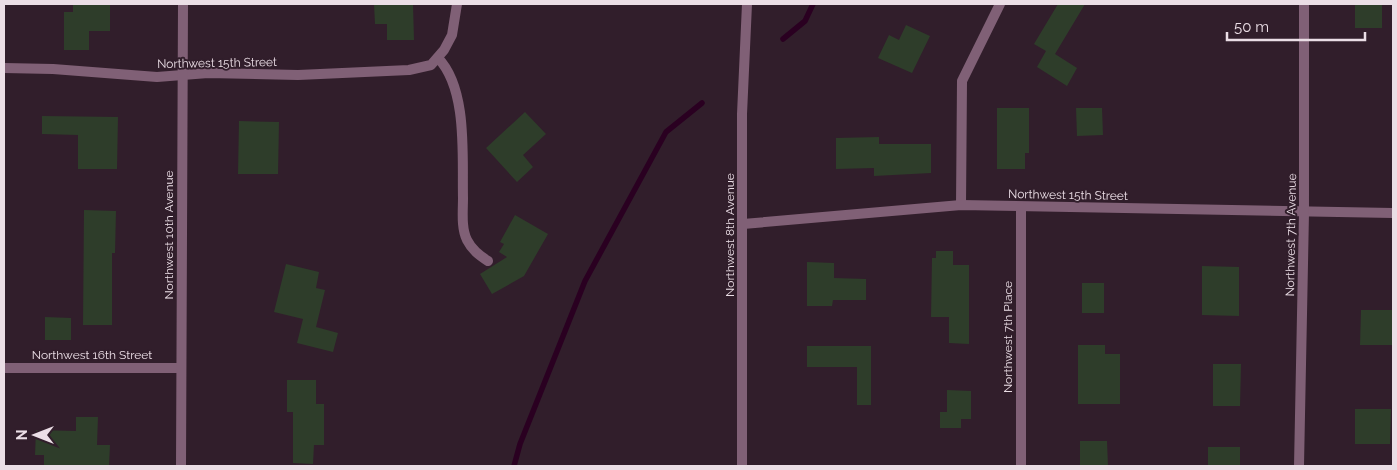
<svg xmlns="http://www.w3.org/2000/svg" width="1397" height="470" font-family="Raleway,sans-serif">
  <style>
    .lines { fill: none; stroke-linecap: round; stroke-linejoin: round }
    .stream { stroke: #2a0021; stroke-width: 5.5 }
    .building { fill: #2e3d2a }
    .service { stroke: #806076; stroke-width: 10 }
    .minor { stroke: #806076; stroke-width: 10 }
    .tertiary { stroke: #806076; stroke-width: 10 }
    .labels { text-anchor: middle; stroke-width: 4; stroke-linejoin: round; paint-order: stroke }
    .street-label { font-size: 12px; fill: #ebdee6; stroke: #311e2b }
  </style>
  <rect width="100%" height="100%" fill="#311e2b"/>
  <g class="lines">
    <g class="stream">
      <polyline points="783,39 805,21 813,4"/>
      <polyline points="514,466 520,444 585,281 666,132 702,103"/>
    </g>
  </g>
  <g class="building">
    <polygon points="73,4 110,4 110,31 89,31 89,50 64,50 64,12 73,12"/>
    <polygon points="374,4 413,4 414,40 387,40 387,24 375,24"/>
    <polygon points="1058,4 1085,4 1055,54 1077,68 1067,86 1037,67 1046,51 1034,44"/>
    <rect x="1355" y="4" width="27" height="24"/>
    <polygon points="906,25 930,36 912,73 878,58 889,35 899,40"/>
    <polygon points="997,108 1029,108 1029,153 1025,153 1025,169 997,169"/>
    <polygon points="1076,108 1102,108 1103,135 1077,136"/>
    <polygon points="525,112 546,134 523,155 533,167 517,182 486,148"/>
    <polygon points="42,116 118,117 117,169 78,169 78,135 42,134"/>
    <polygon points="239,121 279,122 278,174 238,174"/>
    <polygon points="879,137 879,144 931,144 931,173 874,176 874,168 836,169 836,138"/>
    <polygon points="84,210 116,211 115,253 112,253 112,325 83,325"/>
    <polygon points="515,215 548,234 524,276 492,294 480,274 507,257 499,252 504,244 500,242"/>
    <polygon points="936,251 953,251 953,265 969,265 969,344 949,343 949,317 931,317 932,258 936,258"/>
    <polygon points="807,262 834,263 834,278 866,279 866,300 833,300 832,306 807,306"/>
    <polygon points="286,264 319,272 316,288 325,290 316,327 338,333 333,352 297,343 303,319 274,312"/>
    <polygon points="1202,266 1239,267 1239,316 1202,315"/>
    <rect x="1082" y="283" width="22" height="30"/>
    <polygon points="1361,310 1393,310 1393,345 1360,345"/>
    <polygon points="45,317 71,318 71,340 45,340"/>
    <polygon points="1078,345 1105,345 1105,354 1120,354 1120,404 1078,404"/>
    <polygon points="807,346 871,346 871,405 857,405 857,367 807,367"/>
    <polygon points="1213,364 1241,364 1240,406 1213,406"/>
    <polygon points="287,380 316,380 316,404 324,404 324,445 314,445 313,464 293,463 293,412 287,412"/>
    <polygon points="947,390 971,391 971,419 961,419 961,428 940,428 940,412 947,412"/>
    <polygon points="1355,409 1391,409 1390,444 1355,444"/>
    <polygon points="76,417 98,417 97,445 110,445 109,466 44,466 44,455 35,455 36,430 76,431"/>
    <polygon points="1080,441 1107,441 1108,466 1080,466"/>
    <rect x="1208" y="447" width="32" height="19"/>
  </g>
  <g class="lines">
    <path class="service" d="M438,58c30,31 24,99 25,140 0,13 -2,30 4,42 5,10 12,15 21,21"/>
    <g class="minor">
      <polyline points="4,68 53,69 157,77 208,73 298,75 409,70 431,65 444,50 452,35 457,4"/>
      <polyline points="961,205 962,81 1000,4"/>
      <polyline points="743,224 961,205 1393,213"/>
      <polyline points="4,368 180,368"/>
      <polyline points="181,466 183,4"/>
      <polyline points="1021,466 1021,207"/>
      <polyline points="1299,466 1304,213 1304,4"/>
    </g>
    <polyline class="tertiary" points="742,466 742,114 747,4"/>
  </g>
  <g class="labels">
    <g class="street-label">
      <text transform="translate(217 63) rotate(-1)" y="4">Northwest 15th Street</text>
      <text transform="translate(1068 195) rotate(1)" y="4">Northwest 15th Street</text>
      <text transform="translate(169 235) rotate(-90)" y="4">Northwest 10th Avenue</text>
      <text transform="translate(730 235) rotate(-90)" y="4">Northwest 8th Avenue</text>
      <text transform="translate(1291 235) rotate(-89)" y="4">Northwest 7th Avenue</text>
      <text transform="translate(1008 337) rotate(-90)" y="4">Northwest 7th Place</text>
      <text x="92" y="359">Northwest 16th Street</text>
    </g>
  </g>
  <rect width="1397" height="470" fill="none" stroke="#ebdee6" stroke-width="10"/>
  <g transform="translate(35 435) rotate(270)" stroke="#311e2b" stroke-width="4" paint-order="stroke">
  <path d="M0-4L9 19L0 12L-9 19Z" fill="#ebdee6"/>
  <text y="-8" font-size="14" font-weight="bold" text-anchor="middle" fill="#ebdee6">N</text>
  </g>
  <path d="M1227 32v8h138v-8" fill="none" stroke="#ebdee6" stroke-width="2.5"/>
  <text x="1234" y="32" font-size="15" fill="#ebdee6" stroke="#311e2b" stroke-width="4" paint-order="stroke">50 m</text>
</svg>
